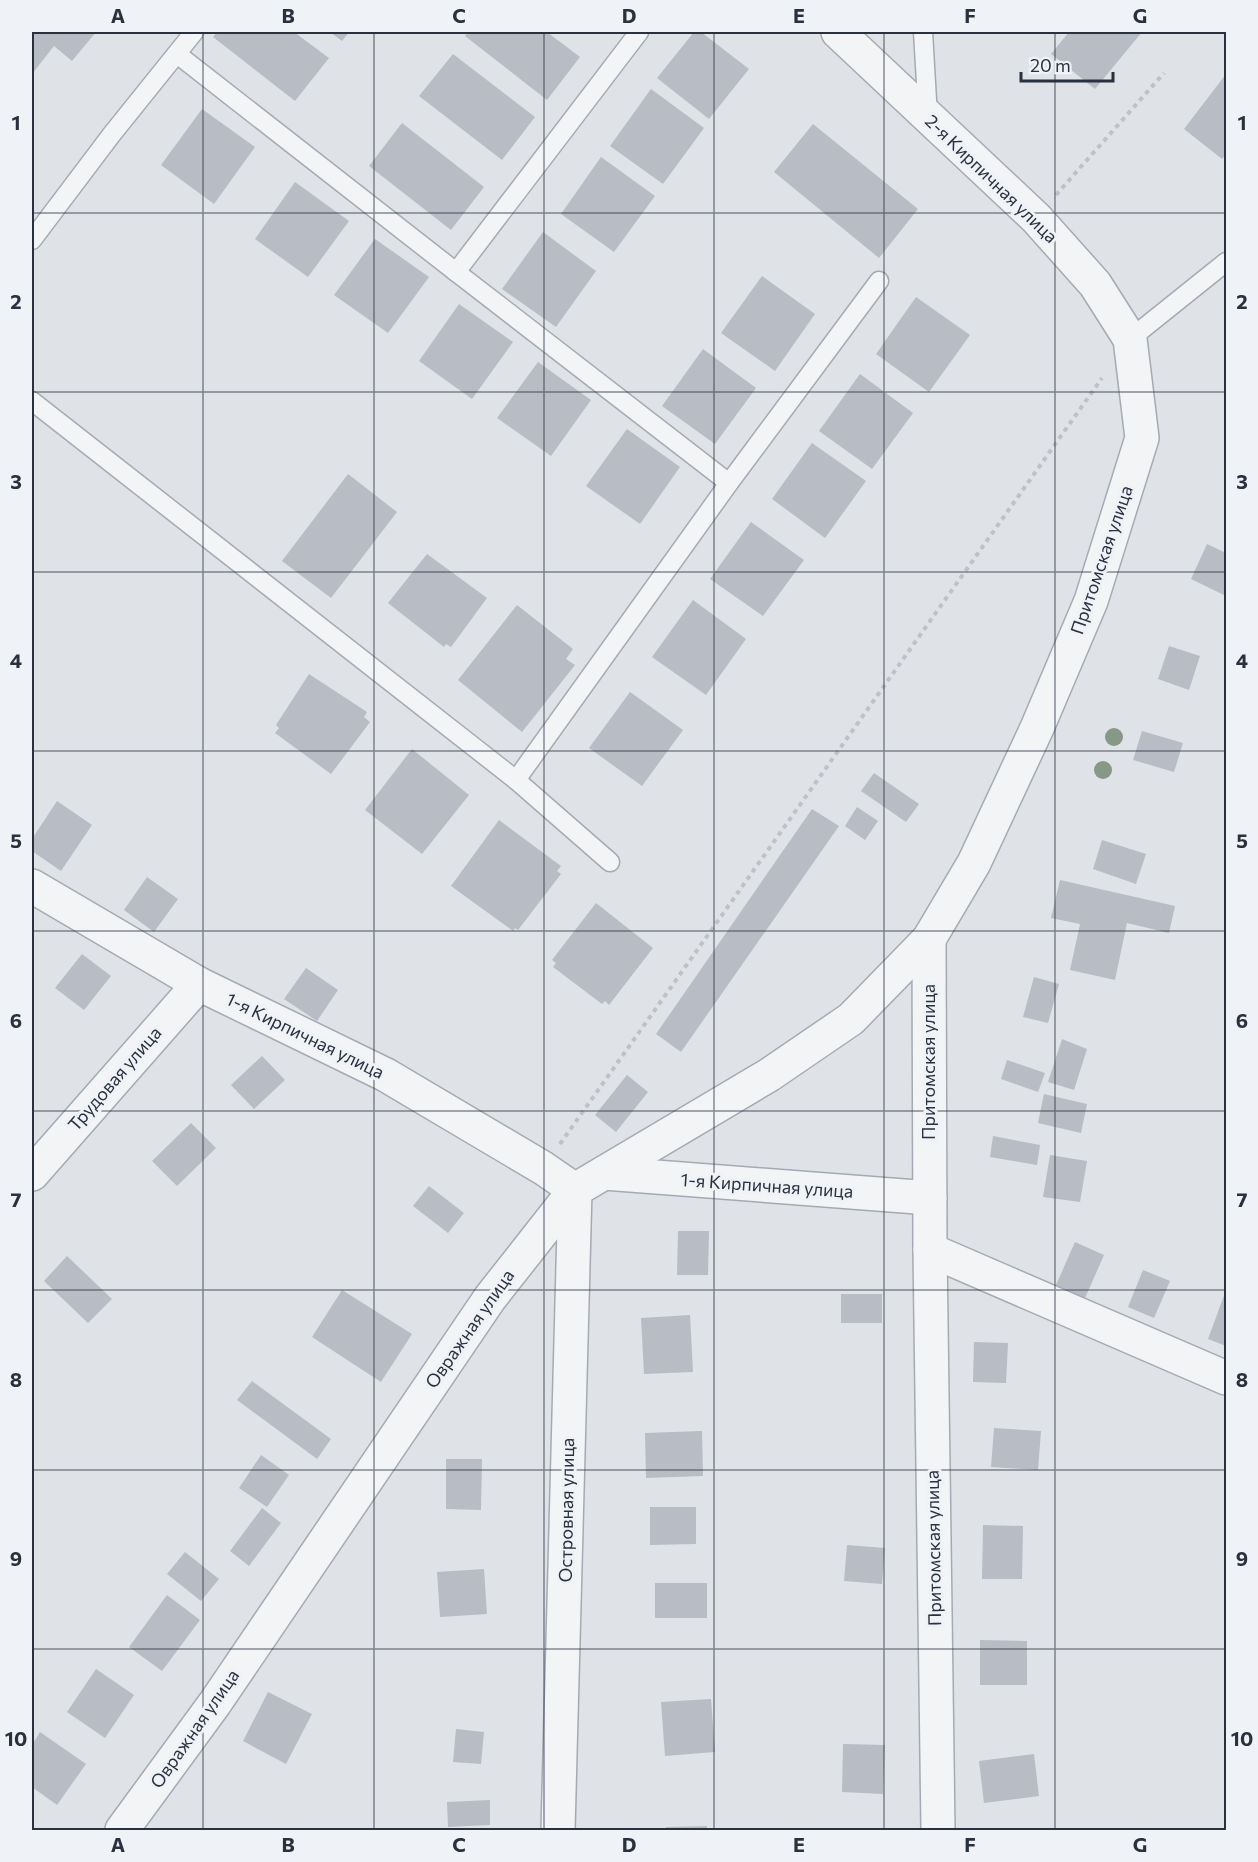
<svg xmlns="http://www.w3.org/2000/svg" width="1258" height="1862" font-family="Commissioner,sans-serif">
  <style>
    .building { fill: #b7bcc5 }
    .lines { fill: none; stroke-linecap: round; stroke-linejoin: round }
    .service-casing { stroke: #a5aab2; stroke-width: 21 }
    .minor-casing { stroke: #a5aab2; stroke-width: 36 }
    .tertiary-casing { stroke: #a5aab2; stroke-width: 36 }
    .path { stroke: #bec1c6; stroke-width: 4; stroke-dasharray: 4.5 4.5; stroke-linecap: butt }
    .service { stroke: #f2f4f6; stroke-width: 18 }
    .minor { stroke: #f2f4f6; stroke-width: 33 }
    .tertiary { stroke: #f2f4f6; stroke-width: 33 }
    .tree { fill: #869886 }
    .grid { fill: none; stroke: #29313f; stroke-width: 1.5; stroke-opacity: 0.55 }
    .labels { text-anchor: middle; stroke-width: 6; stroke-linejoin: round; paint-order: stroke }
    .street-label { font-size: 18px; fill: #29313f; stroke: #eff2f6 }
    .neatline { fill: none; stroke: #29313f; stroke-width: 2 }
    .grid-label { font-size: 20px; text-anchor: middle; font-weight: bold; fill: #29313f }
  </style>
  <rect width="100%" height="100%" fill="#dfe3e8"/>
  <g class="building">
    <polygon points="32,32 96,32 72,61 54,46 32,74"/>
    <polygon points="217,32 294,32 329,58 295,101 213,37"/>
    <polygon points="330,32 349,32 342,41"/>
    <polygon points="468,32 547,32 580,57 547,100 465,36"/>
    <polygon points="694,32 701,32 749,69 709,119 657,78"/>
    <polygon points="1069,32 1142,32 1095,89 1051,54"/>
    <polygon points="453,54 535,117 502,160 419,96"/>
    <polygon points="1226,74 1226,154 1222,159 1184,129"/>
    <polygon points="651,89 704,128 663,184 610,146"/>
    <polygon points="202,109 255,147 214,204 161,165"/>
    <polygon points="402,123 484,187 451,230 369,166"/>
    <polygon points="813,124 918,209 879,258 774,172"/>
    <polygon points="601,157 655,196 614,252 561,214"/>
    <polygon points="295,182 349,221 308,277 255,239"/>
    <polygon points="543,232 596,271 556,327 502,289"/>
    <polygon points="375,239 429,277 388,333 334,295"/>
    <polygon points="762,276 815,314 775,371 721,333"/>
    <polygon points="916,297 970,335 929,392 876,354"/>
    <polygon points="459,304 513,342 472,399 419,361"/>
    <polygon points="703,349 756,388 715,444 662,406"/>
    <polygon points="538,362 591,400 551,456 497,418"/>
    <polygon points="860,374 913,413 872,469 819,431"/>
    <polygon points="627,429 680,467 640,524 586,486"/>
    <polygon points="812,443 866,481 825,538 772,499"/>
    <polygon points="348,474 397,512 331,598 282,561"/>
    <polygon points="751,522 804,560 763,616 710,579"/>
    <polygon points="1207,544 1226,553 1226,596 1191,579"/>
    <polygon points="427,554 487,598 451,647 446,644 444,647 388,603"/>
    <polygon points="693,600 746,639 706,695 652,657"/>
    <polygon points="517,605 573,649 566,659 575,665 522,732 458,680"/>
    <polygon points="1169,646 1200,656 1189,690 1158,679"/>
    <polygon points="309,674 367,712 364,717 370,722 331,774 275,733 279,728 276,725"/>
    <polygon points="630,692 683,730 642,786 589,748"/>
    <polygon points="1142,731 1183,743 1174,772 1133,760"/>
    <polygon points="412,749 469,795 422,854 365,810"/>
    <polygon points="874,773 919,804 906,822 861,791"/>
    <polygon points="57,801 92,825 61,871 32,851 32,839"/>
    <polygon points="857,807 878,821 865,840 845,826"/>
    <polygon points="812,809 839,826 681,1052 656,1034"/>
    <polygon points="499,820 561,866 557,871 561,874 518,930 515,928 513,931 451,886"/>
    <polygon points="1102,840 1146,854 1136,884 1093,869"/>
    <polygon points="147,877 178,899 154,932 124,910"/>
    <polygon points="1060,880 1175,906 1169,933 1127,923 1115,980 1070,970 1080,924 1051,918"/>
    <polygon points="596,903 653,948 609,1005 605,1001 602,1004 553,967 556,963 552,960"/>
    <polygon points="82,954 111,976 84,1010 55,988"/>
    <polygon points="306,968 338,990 317,1021 284,999"/>
    <polygon points="1034,977 1059,984 1048,1023 1023,1017"/>
    <polygon points="1062,1039 1087,1049 1074,1090 1048,1082"/>
    <polygon points="262,1056 285,1080 254,1109 231,1085"/>
    <polygon points="1007,1060 1045,1073 1038,1092 1001,1079"/>
    <polygon points="627,1075 648,1092 616,1132 595,1115"/>
    <polygon points="1044,1094 1087,1104 1081,1133 1038,1123"/>
    <polygon points="191,1123 216,1148 177,1186 152,1161"/>
    <polygon points="993,1136 1040,1145 1037,1165 990,1157"/>
    <polygon points="1050,1155 1087,1161 1080,1202 1043,1197"/>
    <polygon points="429,1186 464,1213 448,1233 413,1206"/>
    <polygon points="678,1231 709,1231 708,1275 677,1275"/>
    <polygon points="1075,1242 1104,1255 1085,1298 1056,1285"/>
    <polygon points="67,1256 112,1299 88,1323 44,1281"/>
    <polygon points="1143,1270 1170,1281 1154,1318 1128,1307"/>
    <polygon points="342,1290 412,1334 381,1382 312,1337"/>
    <polygon points="1226,1290 1226,1346 1208,1339"/>
    <rect x="841" y="1294" width="41" height="29"/>
    <polygon points="690,1315 693,1372 644,1374 641,1318"/>
    <polygon points="974,1342 1008,1343 1006,1383 973,1382"/>
    <polygon points="252,1381 331,1439 317,1459 237,1400"/>
    <polygon points="994,1428 1041,1431 1038,1470 991,1467"/>
    <polygon points="702,1431 703,1476 646,1478 645,1433"/>
    <polygon points="261,1455 289,1475 267,1507 239,1488"/>
    <polygon points="446,1459 482,1459 481,1510 446,1509"/>
    <polygon points="650,1507 696,1507 696,1544 650,1545"/>
    <polygon points="262,1508 281,1523 249,1566 230,1551"/>
    <polygon points="983,1525 1023,1526 1022,1579 982,1579"/>
    <polygon points="847,1545 885,1548 882,1584 844,1581"/>
    <polygon points="185,1552 219,1579 201,1601 167,1574"/>
    <polygon points="484,1569 487,1614 440,1617 437,1572"/>
    <rect x="655" y="1583" width="52" height="35"/>
    <polygon points="167,1595 200,1620 162,1671 129,1647"/>
    <polygon points="980,1640 1027,1641 1027,1685 980,1685"/>
    <polygon points="96,1669 134,1695 105,1738 67,1712"/>
    <polygon points="268,1692 312,1714 286,1764 243,1741"/>
    <polygon points="711,1699 715,1752 665,1756 661,1702"/>
    <polygon points="456,1729 484,1732 481,1764 453,1762"/>
    <polygon points="40,1732 86,1764 57,1805 32,1787 32,1745"/>
    <polygon points="843,1744 885,1745 883,1794 842,1792"/>
    <polygon points="1034,1754 1039,1796 984,1803 979,1761"/>
    <polygon points="490,1800 490,1825 448,1827 447,1802"/>
    <polygon points="707,1826 707,1830 666,1830 666,1827"/>
  </g>
  <g class="lines">
    <g class="service-casing">
      <g id="service">
        <polyline points="923,32 928,117"/>
        <polyline points="177,54 456,272"/>
        <polyline points="32,240 112,134 194,32"/>
        <polyline points="1130,339 1226,262"/>
        <polyline points="32,401 516,780 610,862"/>
        <polyline points="729,483 879,281"/>
        <polyline points="516,780 729,483 456,272 639,32"/>
      </g>
    </g>
    <g class="minor-casing">
      <g id="minor">
        <polyline points="32,886 199,984 386,1075 543,1168 575,1190 558,1830"/>
        <polyline points="929,939 930,1250 938,1830"/>
        <polyline points="604,1173 930,1198"/>
        <polyline points="32,1174 199,984"/>
        <polyline points="930,1250 1226,1378"/>
      </g>
    </g>
    <g class="tertiary-casing">
      <polyline id="tertiary" points="122,1830 215,1703 490,1298 575,1190 769,1075 851,1019 929,939 974,863 1037,728 1091,601 1142,438 1130,339 1095,284 1036,218 838,32"/>
    </g>
    <g class="path">
      <polyline points="1056,195 1164,73"/>
      <polyline points="560,1144 1102,378"/>
    </g>
    <use href="#service" class="service"/>
    <use href="#minor" class="minor"/>
    <use href="#tertiary" class="tertiary"/>
  </g>
  <g class="tree">
    <circle cx="1114" cy="737" r="9"/>
    <circle cx="1103" cy="770" r="9"/>
  </g>
  <path class="grid" d="M203,32v1798M374,32v1798M544,32v1798M714,32v1798M884,32v1798M1055,32v1798M32,213h1194M32,392h1194M32,572h1194M32,751h1194M32,931h1194M32,1111h1194M32,1290h1194M32,1470h1194M32,1649h1194"/>
  <g class="labels">
    <g class="street-label">
      <text transform="translate(991 179) rotate(44)" y="6">2-я Кирпичная улица</text>
      <text transform="translate(1102 560) rotate(-71)" y="6">Притомская улица</text>
      <text transform="translate(305 1036) rotate(26)" y="6">1-я Кирпичная улица</text>
      <text transform="translate(929 1062) rotate(-90)" y="6">Притомская улица</text>
      <text transform="translate(115 1079) rotate(-49)" y="6">Трудовая улица</text>
      <text transform="translate(767 1186) rotate(4)" y="6">1-я Кирпичная улица</text>
      <text transform="translate(470 1329) rotate(-55)" y="6">Овражная улица</text>
      <text transform="translate(567 1510) rotate(-89)" y="6">Островная улица</text>
      <text transform="translate(934 1548) rotate(-91)" y="6">Притомская улица</text>
      <text transform="translate(195 1729) rotate(-55)" y="6">Овражная улица</text>
    </g>
  </g>
  <rect width="1258" height="1862" fill="none" stroke="#eff2f6" stroke-width="66"/>
  <path d="M1021 72v9h92v-9" fill="none" stroke="#29313f" stroke-width="3"/>
  <text x="1030" y="72" font-size="18" fill="#29313f" stroke="#eff2f6" stroke-width="4.5" paint-order="stroke">20 m</text>
  <rect x="33" y="33" width="1192" height="1796" class="neatline"/>
  <g class="grid-label">
    <text x="118" y="23">A</text>
    <text x="288" y="23">B</text>
    <text x="459" y="23">C</text>
    <text x="629" y="23">D</text>
    <text x="799" y="23">E</text>
    <text x="970" y="23">F</text>
    <text x="1140" y="23">G</text>
    <text x="16" y="130">1</text>
    <text x="1242" y="130">1</text>
    <text x="16" y="309">2</text>
    <text x="1242" y="309">2</text>
    <text x="16" y="489">3</text>
    <text x="1242" y="489">3</text>
    <text x="16" y="668">4</text>
    <text x="1242" y="668">4</text>
    <text x="16" y="848">5</text>
    <text x="1242" y="848">5</text>
    <text x="16" y="1028">6</text>
    <text x="1242" y="1028">6</text>
    <text x="16" y="1207">7</text>
    <text x="1242" y="1207">7</text>
    <text x="16" y="1387">8</text>
    <text x="1242" y="1387">8</text>
    <text x="16" y="1566">9</text>
    <text x="1242" y="1566">9</text>
    <text x="16" y="1746">10</text>
    <text x="1242" y="1746">10</text>
    <text x="118" y="1852">A</text>
    <text x="288" y="1852">B</text>
    <text x="459" y="1852">C</text>
    <text x="629" y="1852">D</text>
    <text x="799" y="1852">E</text>
    <text x="970" y="1852">F</text>
    <text x="1140" y="1852">G</text>
  </g>
</svg>
